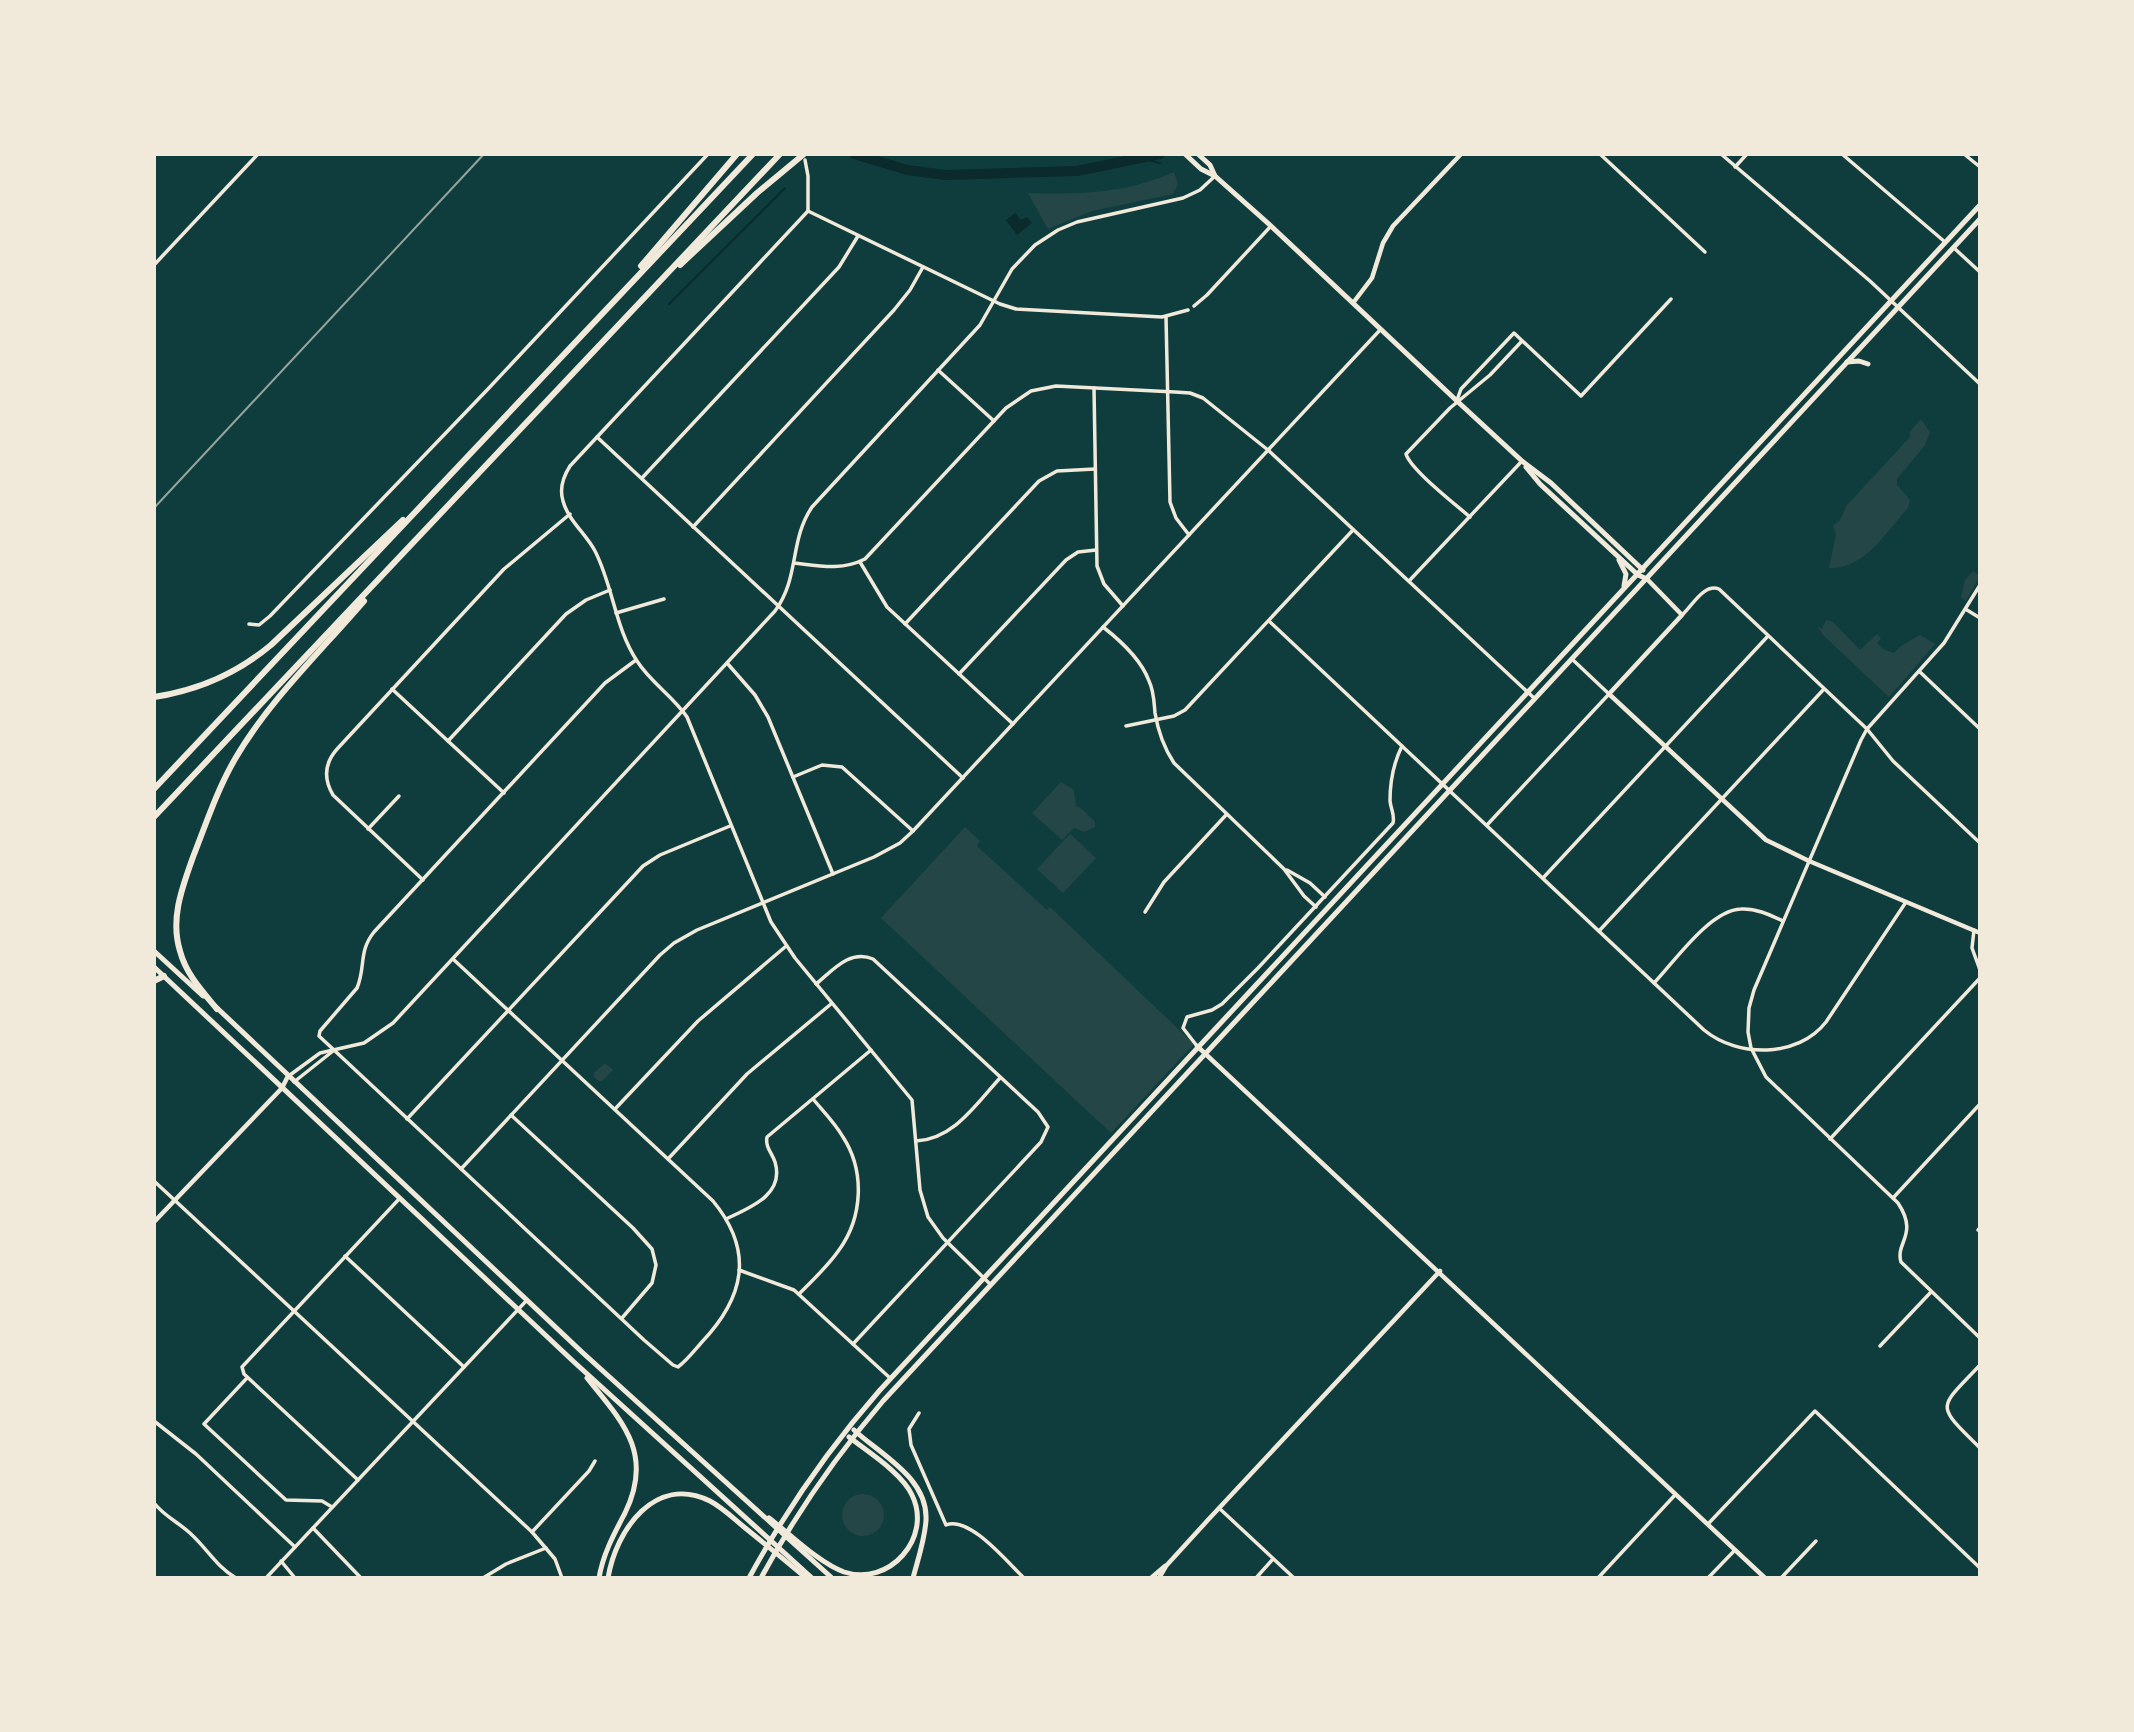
<svg xmlns="http://www.w3.org/2000/svg" width="2134" height="1732" font-family="'Fira Sans',sans-serif">
  <style>
    .green { fill: #244646 }
    .water { fill: #0a2a2b }
    .lines { fill: none; stroke-linecap: round; stroke-linejoin: round }
    .stream { stroke: #0a2a2b; stroke-width: 2 }
    .river { stroke: #0a2a2b; stroke-width: 10 }
    .minor { stroke: #f1e9da; stroke-width: 3.5 }
    .tertiary { stroke: #f1e9da; stroke-width: 3.5 }
    .secondary { stroke: #f1e9da; stroke-width: 4.5 }
    .primary { stroke: #f1e9da; stroke-width: 5 }
    .motorway { stroke: #f1e9da; stroke-width: 6 }
    .rail { stroke: #97a49c; stroke-width: 2 }
  </style>
  <rect width="100%" height="100%" fill="#0f3d3e"/>
  <g class="green">
    <path d="M1174,172l4,12 -5,10 -81,17 -44,18 -20,-36c49,2 101,0 146,-21z"/>
    <path d="M1921,419l9,13 -5,13 -28,34v6l13,15 -2,8c-21,23 -44,62 -79,60l7,-33 -3,-9 7,-6 7,-15 64,-69 -2,-3z"/>
    <polygon points="1973,571 1980,576 1966,601 1961,597 1965,580"/>
    <polygon points="1826,620 1833,622 1860,650 1877,634 1881,638 1877,643 1883,649 1894,653 1901,646 1920,635 1935,644 1889,697 1823,635 1818,627 1822,629"/>
    <polygon points="1061,782 1074,790 1076,806 1082,809 1095,822 1095,827 1084,832 1074,828 1062,840 1032,813"/>
    <polygon points="965,827 980,841 977,846 1047,910 1050,907 1194,1044 1111,1133 881,918"/>
    <polygon points="1070,834 1096,858 1063,893 1037,869"/>
    <polygon points="605,1063 613,1070 602,1081 599,1081 594,1077 594,1073"/>
    <circle cx="863" cy="1515" r="21"/>
  </g>
  <polygon class="water" points="1015,213 1021,220 1027,217 1032,223 1017,235 1006,220"/>
  <g class="lines">
    <g class="stream">
      <polyline points="1145,159 1160,163"/>
      <polyline points="669,304 785,188"/>
    </g>
    <polyline class="river" points="854,154 907,170 946,175 1077,171 1160,154"/>
    <g class="minor">
      <polyline points="1600,154 1705,252"/>
      <polyline points="1721,154 1870,281 1980,384"/>
      <polyline points="1842,154 1945,242"/>
      <polyline points="1964,154 1980,167"/>
      <polyline points="805,160 808,176 808,211"/>
      <polyline points="1735,167 1747,154"/>
      <path d="M808,211l-238,255c-7,11 -11,22 -7,35 5,19 23,33 32,50 18,35 20,77 42,110 14,22 36,35 50,56l84,205 24,36 117,142 8,90 8,27 15,21 47,46"/>
      <polyline points="808,211 1000,304 1016,309 1162,317 1188,310"/>
      <polyline points="1954,248 1980,272"/>
      <polyline points="1194,306 1207,295 1271,226"/>
      <polyline points="1166,317 1170,502 1176,518 1189,535"/>
      <polyline points="938,370 994,421"/>
      <polyline points="1094,388 1097,566 1104,584 1123,606"/>
      <polyline points="1457,400 1461,389 1514,333 1581,396 1671,299"/>
      <polyline points="597,437 963,778"/>
      <polyline points="642,478 839,267 858,236"/>
      <path d="M1470,517c-15,-13 -59,-47 -64,-63l44,-46 40,-33 32,-34"/>
      <polyline points="693,527 894,310 910,290 923,267"/>
      <polyline points="860,562 887,607 1013,724"/>
      <path d="M794,563c26,3 47,8 71,-4l141,-151 25,-17 25,-5 119,6 15,1 13,5 65,52 266,248"/>
      <polyline points="1409,581 1522,461"/>
      <path d="M1980,585l-36,58 -77,86 -6,11 -107,250 -5,18 -1,24 3,16 15,29 132,126c21,32 -3,39 3,59l79,76"/>
      <polyline points="1967,610 1980,618"/>
      <polyline points="616,613 664,599"/>
      <path d="M1682,615c10,-9 22,-32 37,-26l148,140 26,32 87,82"/>
      <path d="M1269,621l435,409c34,28 94,28 122,-8l80,-120"/>
      <polyline points="249,624 259,625 270,616 488,389 708,154"/>
      <polyline points="905,624 1039,481 1057,471 1095,469"/>
      <path d="M1103,627c18,14 38,32 46,54 5,10 5,21 6,32 3,18 9,35 19,50l110,106 20,27 12,11"/>
      <polyline points="727,663 755,695 768,717 833,874"/>
      <polyline points="1920,672 1980,729"/>
      <polyline points="959,674 1066,560 1078,552 1096,550"/>
      <polyline points="392,689 504,793"/>
      <polyline points="1126,726 1174,716 1185,710 1353,530"/>
      <polyline points="448,741 566,614 586,600 610,590"/>
      <polyline points="793,777 822,765 842,767 913,831"/>
      <polyline points="1487,825 1609,694 1573,660"/>
      <polyline points="368,829 399,796"/>
      <polyline points="1287,870 1310,883 1325,897"/>
      <polyline points="1543,878 1768,636"/>
      <path d="M423,880l-90,-85c-10,-17 -8,-33 5,-47l166,-179 66,-55"/>
      <polyline points="1145,912 1164,882 1226,815"/>
      <polyline points="1974,930 1972,948 1980,970"/>
      <polyline points="1599,931 1824,689"/>
      <path d="M453,959l260,242c42,51 31,97 -12,142 -7,8 -14,17 -23,24l-5,-2 -29,-25 -325,-304 1,-5 37,-43c9,-21 1,-36 17,-56l231,-249 31,-23"/>
      <path d="M1654,983c21,-22 56,-73 87,-74 15,-1 29,6 42,12"/>
      <path d="M816,984c17,-14 34,-35 57,-25l165,153 10,15 -7,15 -188,202"/>
      <path d="M1197,1046l-14,-18 4,-11 25,-7 10,-6 36,-36 135,-145c2,-8 -2,-13 -3,-22 0,-18 4,-39 12,-55"/>
      <polyline points="615,1109 698,1021 785,947"/>
      <polyline points="511,1115 633,1228 652,1249 656,1265 652,1283 622,1318"/>
      <polyline points="407,1119 643,866 660,855 730,826"/>
      <polyline points="1830,1139 1980,978"/>
      <path d="M916,1141c38,-2 60,-37 84,-63"/>
      <polyline points="668,1159 747,1074 831,1004"/>
      <polyline points="461,1169 660,955 674,943 697,930 874,857 900,843 913,831 1380,330"/>
      <polyline points="154,1181 532,1532 555,1559 562,1578"/>
      <polyline points="1893,1198 1980,1104"/>
      <path d="M726,1219c23,-11 59,-24 49,-57 -3,-9 -10,-15 -8,-25l104,-87"/>
      <polyline points="1978,1230 1980,1228"/>
      <polyline points="345,1256 464,1367"/>
      <polyline points="739,1270 794,1290 890,1378"/>
      <path d="M799,1294c14,-14 29,-28 40,-44 24,-33 26,-79 4,-113 -8,-14 -20,-26 -30,-38"/>
      <polyline points="1880,1346 1931,1292"/>
      <polyline points="247,1378 204,1424 286,1500 322,1501 332,1507"/>
      <path d="M919,1413l-10,16 2,16 35,80c23,-10 62,38 78,53"/>
      <polyline points="154,1421 196,1454 295,1547"/>
      <path d="M1979,1447c-45,-44 -40,-38 1,-82"/>
      <polyline points="358,1480 244,1374 242,1367 400,1198"/>
      <path d="M154,1503c11,14 26,20 38,32 16,15 25,32 44,43"/>
      <polyline points="1219,1508 1294,1578"/>
      <polyline points="1708,1524 1815,1411 1980,1568"/>
      <polyline points="313,1528 361,1578"/>
      <polyline points="532,1532 589,1471 595,1461"/>
      <polyline points="281,1561 295,1578"/>
      <polyline points="483,1578 506,1564 546,1548"/>
      <polyline points="1256,1578 1273,1559"/>
      <polyline points="1598,1578 1675,1495"/>
      <polyline points="1708,1578 1735,1550"/>
      <polyline points="1781,1578 1816,1541"/>
    </g>
    <g class="tertiary">
      <polyline points="154,265 258,154"/>
      <path d="M290,1075l30,-22 44,-10 29,-20 382,-412c25,-34 14,-70 37,-104l168,-182 32,-56 23,-24 23,-15 19,-8 106,-24 17,-8 15,-14"/>
      <polyline points="294,1082 333,1051"/>
      <polyline points="266,1578 527,1300"/>
    </g>
    <g class="secondary">
      <polyline points="1353,303 1372,278 1383,243 1393,226 1461,154"/>
      <polyline points="1647,579 1682,615 1609,694 1766,840 1809,861 1980,933"/>
      <polyline points="1197,1046 1765,1578"/>
      <polyline points="154,1222 282,1088 288,1076"/>
      <polyline points="1151,1578 1165,1566"/>
      <polyline points="1159,1578 1166,1566 1207,1521 1440,1271"/>
    </g>
    <g class="primary">
      <polyline points="1185,154 1201,169 1215,176 1271,226 1457,401 1522,461 1551,483 1643,570"/>
      <polyline points="1198,154 1210,165 1215,176"/>
      <polyline points="1847,362 1859,361 1868,364"/>
      <polyline points="1526,467 1540,484 1638,575 1647,579"/>
      <polyline points="1619,560 1626,574 1624,586"/>
      <polyline points="154,951 203,996"/>
      <polyline points="154,967 574,1362 812,1578"/>
      <polyline points="216,1007 583,1353 832,1578"/>
      <path d="M587,1378c36,44 67,76 38,135 -11,21 -22,41 -26,65"/>
      <path d="M854,1430c27,25 74,48 72,90 -1,19 -8,39 -13,58"/>
      <path d="M769,1518c21,16 50,45 75,54 45,15 89,-34 68,-77 -10,-22 -44,-43 -63,-58"/>
      <path d="M608,1578c8,-48 47,-104 102,-77 13,7 23,17 34,26 21,17 42,34 62,51"/>
      <path d="M749,1578c37,-68 80,-130 131,-188l1100,-1185"/>
      <path d="M761,1578c34,-63 75,-122 122,-177l1097,-1182"/>
    </g>
    <g class="motorway">
      <polyline points="680,265 757,193 804,154"/>
      <polyline points="641,266 737,154"/>
      <path d="M154,697c45,-7 82,-23 117,-52l132,-125"/>
      <polyline points="154,789 753,154"/>
      <polyline points="154,817 780,154"/>
      <polyline points="154,981 164,976"/>
      <path d="M217,1009c-15,-18 -31,-35 -37,-58 -10,-32 2,-63 13,-94 13,-33 24,-67 42,-98 32,-56 87,-109 129,-158"/>
    </g>
    <polyline class="rail" points="154,508 484,154"/>
  </g>
  <rect width="2134" height="1732" fill="none" stroke="#f1e9da" stroke-width="312"/>
</svg>
